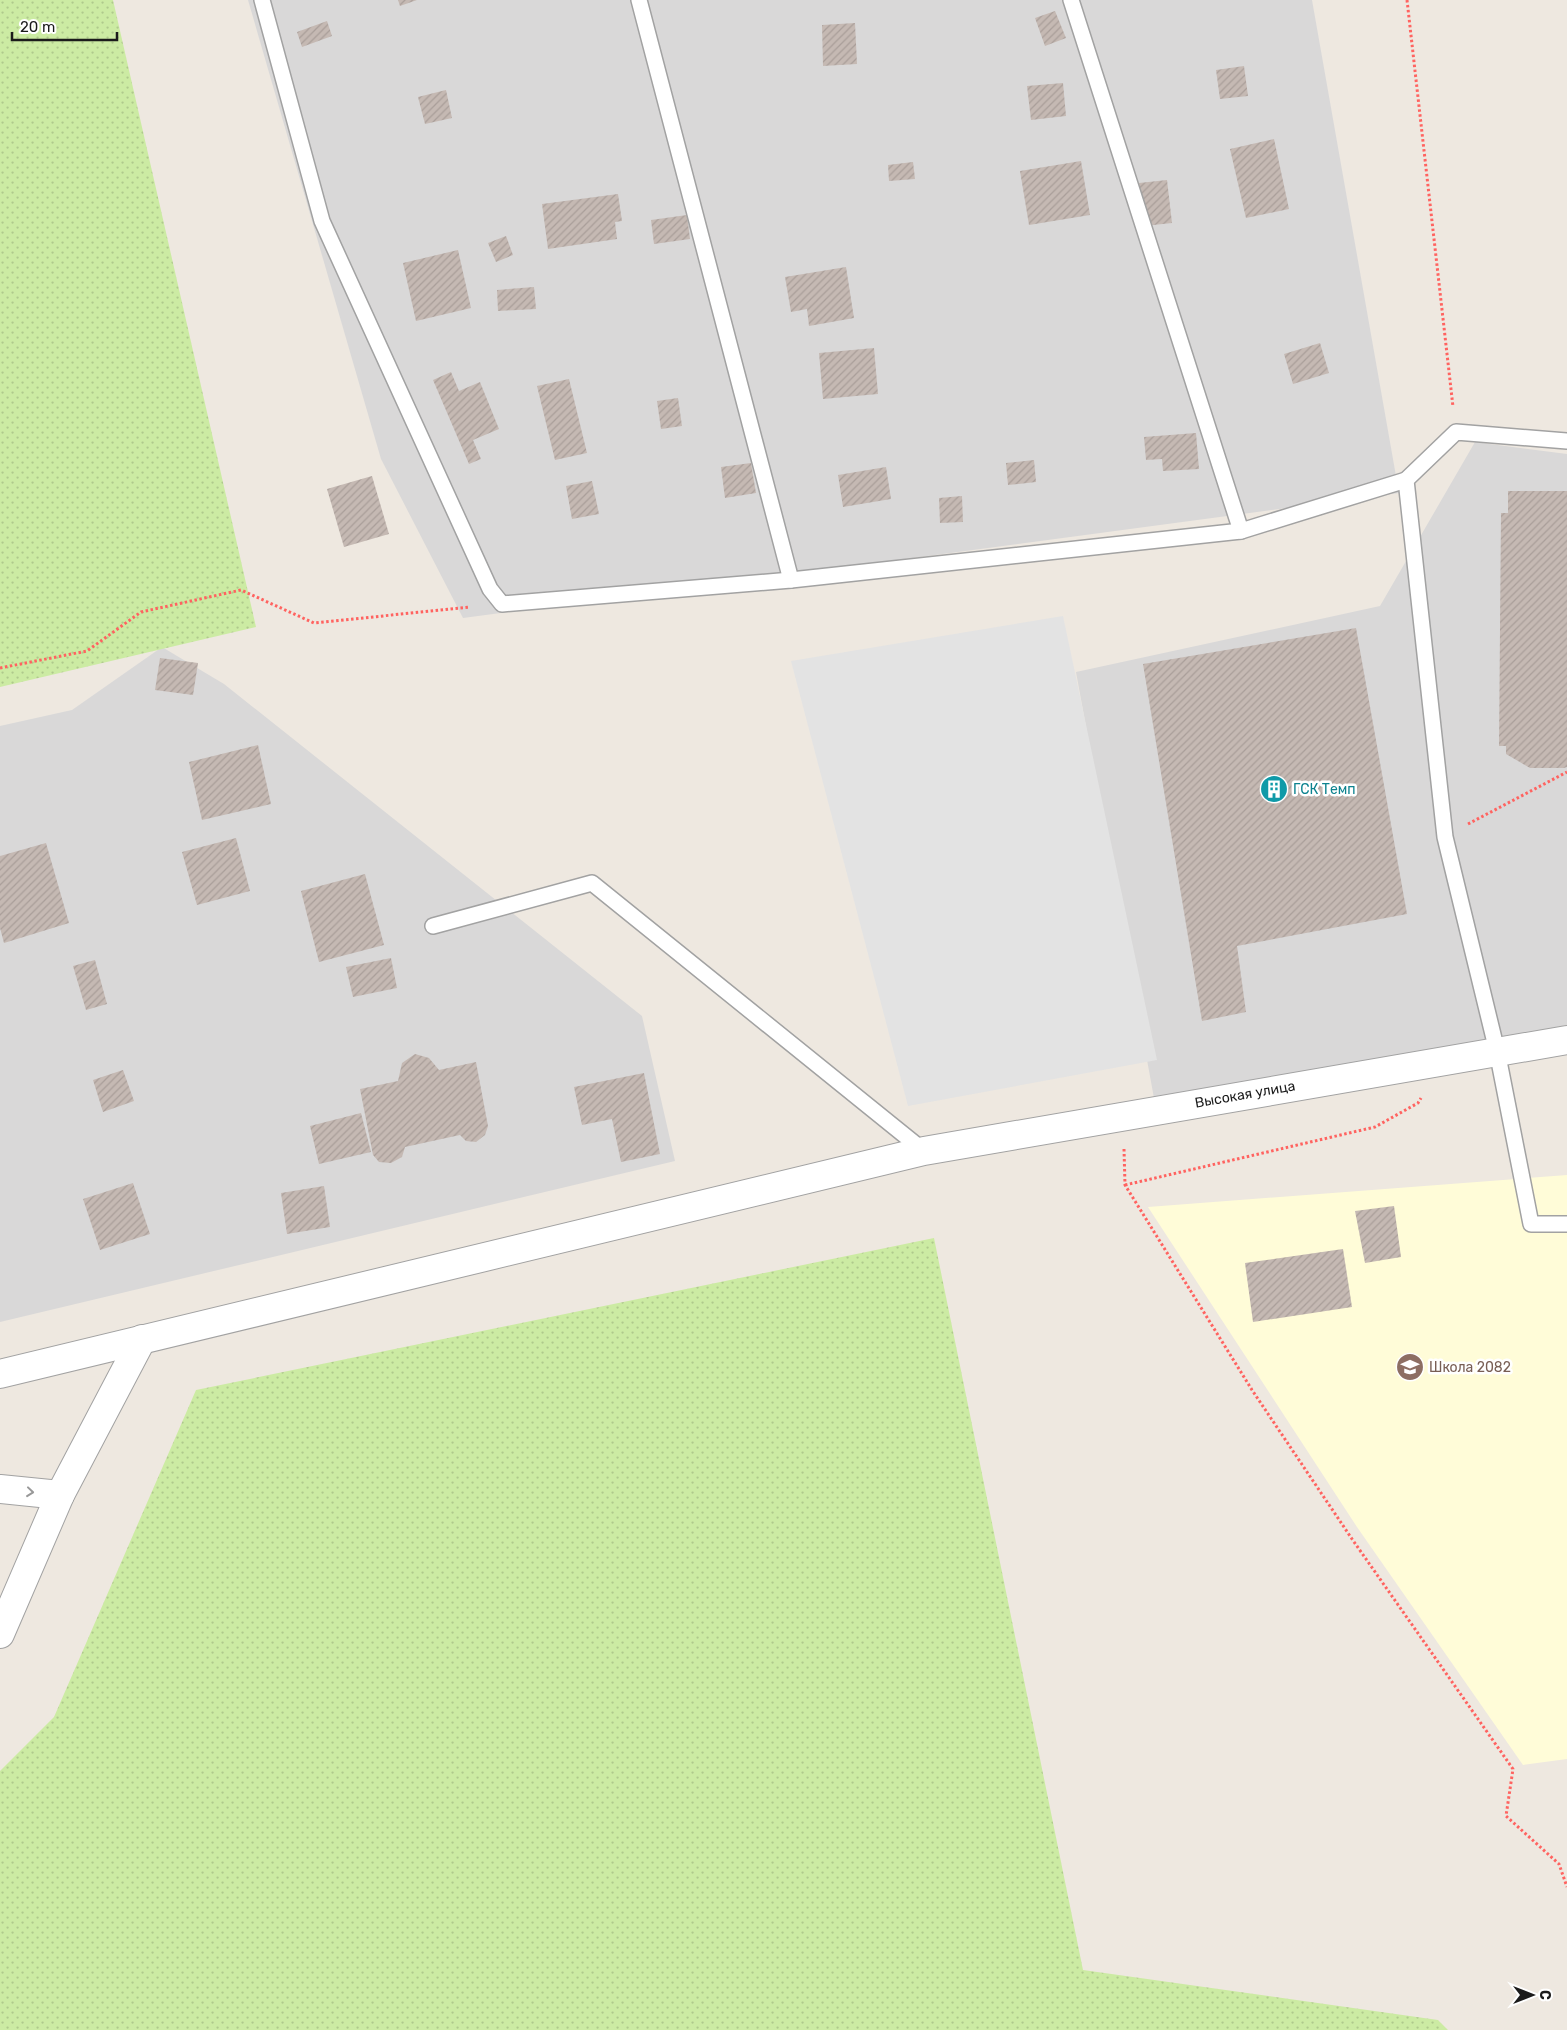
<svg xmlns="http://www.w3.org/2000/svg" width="1567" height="2030" font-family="Rubik,sans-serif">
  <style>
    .residential { fill: #d9d8d8 }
    .education { fill: #fffcd8 }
    .grass { fill: url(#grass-dots) }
    .parking { fill: #e3e3e3 }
    .building { fill: url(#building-hatch) }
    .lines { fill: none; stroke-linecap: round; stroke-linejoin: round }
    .service-casing { stroke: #a2a2a2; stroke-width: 18 }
    .minor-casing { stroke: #a2a2a2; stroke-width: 30 }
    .path { stroke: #ff6360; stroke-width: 3; stroke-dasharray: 2.5 2.5; stroke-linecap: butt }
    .service { stroke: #fff; stroke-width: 15 }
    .minor { stroke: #fff; stroke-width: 28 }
    .oneway { stroke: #989898 }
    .labels { text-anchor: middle; stroke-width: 5; stroke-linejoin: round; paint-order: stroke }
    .culture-label { font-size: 14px; fill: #0d838f; stroke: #fff; text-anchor: start }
    .street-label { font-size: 14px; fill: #1b1b1b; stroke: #fff }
    .education-label { font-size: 14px; fill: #785e54; stroke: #fff; text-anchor: start }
  </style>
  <defs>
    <pattern id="grass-dots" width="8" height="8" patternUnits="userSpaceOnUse" patternTransform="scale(1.25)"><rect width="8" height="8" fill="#cceba3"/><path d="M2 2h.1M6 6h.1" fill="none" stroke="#afc98c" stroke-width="1.8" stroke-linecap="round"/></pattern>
    <pattern id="building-hatch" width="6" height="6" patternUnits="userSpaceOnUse" patternTransform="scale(1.25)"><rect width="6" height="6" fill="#c5b9b3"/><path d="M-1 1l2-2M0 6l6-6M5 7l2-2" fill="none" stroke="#a99e99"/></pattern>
  </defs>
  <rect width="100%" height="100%" fill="#eee8e0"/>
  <g class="residential">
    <polygon points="248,0 1312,0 1399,493 463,618 381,459"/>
    <polygon points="1475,442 1567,454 1567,1025 1156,1109 1076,672 1380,606"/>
    <polygon points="162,647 224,684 642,1016 675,1161 0,1322 0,726 72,710"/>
  </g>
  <polygon class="education" points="1567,1175 1567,1759 1523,1765 1357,1527 1148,1207"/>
  <g class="grass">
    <polygon points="0,0 113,0 256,627 0,687"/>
    <polygon points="934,1238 1083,1970 1438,2020 1448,2030 0,2030 0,1771 54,1717 196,1390"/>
  </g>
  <polygon class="parking" points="1063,616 1157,1060 908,1106 791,661"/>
  <g class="building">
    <polygon points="398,0 417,0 400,6"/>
    <polygon points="1055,11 1066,38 1045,46 1035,18"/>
    <polygon points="327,21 332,36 302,47 297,32"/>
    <polygon points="855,23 857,64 823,66 822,25"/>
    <polygon points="1244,66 1248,96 1220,99 1216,70"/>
    <polygon points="1063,83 1066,116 1031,120 1027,86"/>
    <polygon points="446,90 452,118 425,124 418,97"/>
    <polygon points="1274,139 1289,209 1246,218 1230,149"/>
    <polygon points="1081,161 1090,215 1029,225 1020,171"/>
    <polygon points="913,162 915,179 889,181 888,165"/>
    <polygon points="1167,180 1172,223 1144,226 1139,183"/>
    <polygon points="618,194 622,221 615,222 617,239 548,249 542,204"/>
    <polygon points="687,215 690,239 654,244 651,220"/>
    <polygon points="506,236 513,255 496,262 488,243"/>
    <polygon points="458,250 471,308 416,321 403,263"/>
    <polygon points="846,267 854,318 809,326 807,309 791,312 785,277"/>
    <polygon points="534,287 536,309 498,311 497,290"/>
    <polygon points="1320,343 1329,373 1293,384 1284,354"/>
    <polygon points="874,348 878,394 823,399 819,353"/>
    <polygon points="451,372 459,391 480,382 499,429 473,440 481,459 469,464 433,380"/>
    <polygon points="569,379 587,453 555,460 537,386"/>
    <polygon points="678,398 682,426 661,429 657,401"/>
    <polygon points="1196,433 1199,469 1163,471 1162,459 1146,460 1144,437"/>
    <polygon points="1034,460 1036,482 1008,485 1006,463"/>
    <polygon points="751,463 756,493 725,498 721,467"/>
    <polygon points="886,467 891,499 843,507 838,475"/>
    <polygon points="372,476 389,534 344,547 327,489"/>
    <polygon points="592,481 599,514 572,519 566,486"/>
    <polygon points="1508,491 1567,491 1567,767 1564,768 1530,768 1506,754 1506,746 1499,746 1501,513 1508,513"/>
    <polygon points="962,496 963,522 940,523 939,498"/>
    <polygon points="1356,628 1407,914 1237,946 1246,1012 1202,1021 1143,664"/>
    <polygon points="160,658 198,663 193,695 155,690"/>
    <polygon points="258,745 271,804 202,820 189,762"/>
    <polygon points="236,838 250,891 197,905 182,852"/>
    <polygon points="46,843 69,923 4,943 0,928 0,856"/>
    <polygon points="365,874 384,945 319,962 301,891"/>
    <polygon points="391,958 397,988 353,997 346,967"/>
    <polygon points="95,960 107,1004 86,1010 73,966"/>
    <polygon points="415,1054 429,1058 439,1070 476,1062 488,1126 485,1135 476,1142 466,1141 460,1135 405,1147 402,1157 391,1163 379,1162 373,1155 360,1089 398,1081 402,1063"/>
    <polygon points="123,1070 134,1101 103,1112 93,1080"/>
    <polygon points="644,1073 660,1154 621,1162 612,1119 582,1125 574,1087"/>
    <polygon points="361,1113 371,1152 319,1164 310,1126"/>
    <polygon points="133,1183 150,1234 100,1250 83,1199"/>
    <polygon points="324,1186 330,1227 287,1234 281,1193"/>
    <polygon points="1394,1206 1401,1257 1365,1263 1355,1211"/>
    <polygon points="1343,1249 1352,1307 1253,1322 1245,1263"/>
  </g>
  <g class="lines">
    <g class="service-casing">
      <g id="service">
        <polyline points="262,0 322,221 490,589 502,604 791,580 1241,531"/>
        <polyline points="639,0 791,580"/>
        <polyline points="1071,0 1241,531 1406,480"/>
        <polyline points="1567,441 1456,432 1406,480 1445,837 1497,1051 1531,1224 1567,1224"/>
        <polyline points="433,926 592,883 924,1151"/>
      </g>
    </g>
    <g class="minor-casing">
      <g id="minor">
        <polyline points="0,1374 924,1151 1567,1040"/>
        <polyline points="0,1489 60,1495"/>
        <polyline points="0,1634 60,1495 142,1339"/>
      </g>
    </g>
    <g class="path">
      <polyline points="1407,0 1453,407"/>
      <polyline points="0,668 87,651 141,612 241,590 314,623 470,607"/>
      <polyline points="1468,824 1567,772"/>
      <polyline points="1124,1149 1125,1185 1252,1390 1352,1539 1513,1769 1506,1816 1559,1864 1567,1887"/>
      <polyline points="1125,1185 1375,1127 1418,1103 1421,1098"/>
    </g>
    <use href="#service" class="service"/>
    <use href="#minor" class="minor"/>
  </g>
  <defs><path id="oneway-chevron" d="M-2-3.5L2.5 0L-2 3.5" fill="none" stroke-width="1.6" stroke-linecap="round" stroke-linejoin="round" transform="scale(1.25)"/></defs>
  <use class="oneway" href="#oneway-chevron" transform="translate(30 1492) rotate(6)"/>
  <defs>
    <g id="building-disc" transform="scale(1.4375)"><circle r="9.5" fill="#0f9aa8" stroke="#fff"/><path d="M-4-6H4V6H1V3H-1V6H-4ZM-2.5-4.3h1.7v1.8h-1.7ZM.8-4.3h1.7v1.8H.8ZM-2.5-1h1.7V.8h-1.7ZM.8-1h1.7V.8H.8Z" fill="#fff"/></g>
    <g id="school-disc" transform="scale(1.4375)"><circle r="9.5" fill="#8d6e63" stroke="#fff"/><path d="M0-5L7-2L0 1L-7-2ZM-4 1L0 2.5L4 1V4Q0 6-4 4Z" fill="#fff"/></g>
  </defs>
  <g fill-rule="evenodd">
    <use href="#building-disc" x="1274" y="789"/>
    <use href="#school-disc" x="1410" y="1367"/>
  </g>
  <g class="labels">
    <g class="culture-label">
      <text x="1293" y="794">ГСК Темп</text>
    </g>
    <g class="street-label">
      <text transform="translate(1245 1094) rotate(-10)" y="5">Высокая улица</text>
    </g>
    <g class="education-label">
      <text x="1429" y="1372">Школа 2082</text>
    </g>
  </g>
  <g transform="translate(1532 1995) rotate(90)" stroke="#ffffff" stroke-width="4" paint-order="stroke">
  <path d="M0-4L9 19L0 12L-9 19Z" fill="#1b1b1b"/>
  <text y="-8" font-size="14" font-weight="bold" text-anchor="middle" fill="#1b1b1b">С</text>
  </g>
  <path d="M12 32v8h105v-8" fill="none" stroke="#1b1b1b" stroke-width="2.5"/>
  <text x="20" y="32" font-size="15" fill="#1b1b1b" stroke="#ffffff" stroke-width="4" paint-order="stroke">20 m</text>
</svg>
